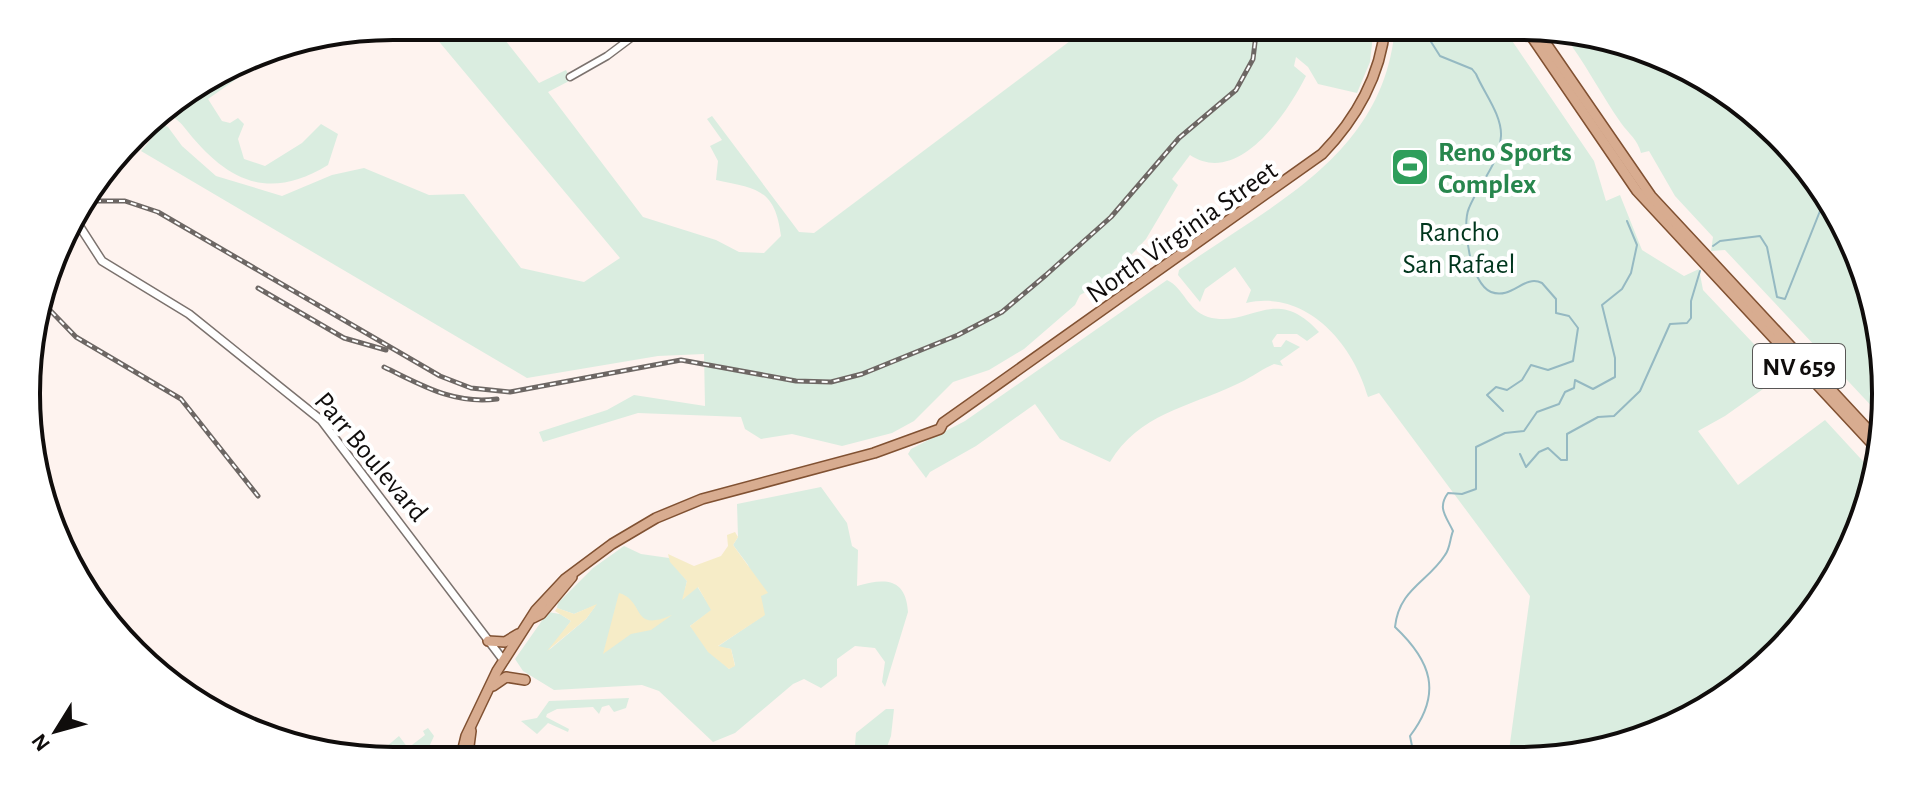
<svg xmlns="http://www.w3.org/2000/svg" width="1912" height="787" font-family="'Alegreya Sans',sans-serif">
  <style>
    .green { fill: #daede0 }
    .sand { fill: #f6ecc7 }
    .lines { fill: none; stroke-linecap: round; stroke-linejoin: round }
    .stream { stroke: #95b9c2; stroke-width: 2 }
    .tertiary-casing { stroke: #7b726e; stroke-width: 9 }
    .secondary-casing { stroke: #7b726e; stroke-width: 10 }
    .primary-casing { stroke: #815132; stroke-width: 12 }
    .tertiary { stroke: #fff; stroke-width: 6 }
    .secondary { stroke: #fff; stroke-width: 7 }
    .primary { stroke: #d8ac90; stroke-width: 9 }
    .rail-casing { stroke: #6d6764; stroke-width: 5 }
    .rail { stroke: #fff; stroke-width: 2; stroke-dasharray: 6; stroke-linecap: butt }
    .labels { text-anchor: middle; stroke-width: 8; stroke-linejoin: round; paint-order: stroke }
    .shield { fill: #fff; stroke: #585655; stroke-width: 2 }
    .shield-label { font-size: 26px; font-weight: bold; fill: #100d0c }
    .leisure-label { font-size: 28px; font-weight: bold; fill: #27864d; stroke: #fff; text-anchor: start }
    .street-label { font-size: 28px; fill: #100d0c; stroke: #fff }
    .park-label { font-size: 28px; fill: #00361d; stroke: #fff }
    .rim { fill: none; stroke: #100d0c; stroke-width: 4 }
  </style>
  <rect width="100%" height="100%" fill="#fef3ef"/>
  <g class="green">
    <path d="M426,26h68l45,57 27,-13 5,10 -23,12 95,125 73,23 23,12 25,1 17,-17c-6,-47 -23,-47 -65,-56l2,-19 -8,-15 12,-6 -15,-21 5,-3 87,116 15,1 276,-207h284l-4,36 -13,31 -39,-9 -10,-17 -12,-10 -2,9 12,10c-19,38 -68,111 -116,79l-18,24 6,6 -32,54 -38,41 -28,15 -5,10 -51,44 -35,21 -36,12 -39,39 -22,12 -50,13 -50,-12 -31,5 -16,-10 -4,-12 -103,-4 -95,29 -4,-10 68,-22 27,-15 71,11 -1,-52 -46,2 -131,22 -386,-227 12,-14 1,-8 -8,-5 4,-5 18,8 14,19 34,30 66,20 50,-21 32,-7 65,27 35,-1 57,74 63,14 36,-24z"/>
    <path d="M1395,26h107l92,135 12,40 14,-6 22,55 42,26 15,-7 4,21 80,85 -58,41 -27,15 40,54 87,-65 47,51 -5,40 -43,87 -64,72 -100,63 -93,25h-59l22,-162 -151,-203 -11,4c-15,-54 -62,-108 -122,-94l5,-13 -16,-23 -30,22 -5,13 -22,-27 1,-5c92,-66 206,-114 216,-244z"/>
    <path d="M1562,33l74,12 124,72 88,114 37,138 -6,45 -154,-164 -14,1 2,-14 -38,-41 -26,-45 -8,2c-3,-13 -12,-19 -20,-30 -21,-30 -36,-61 -59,-90z"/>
    <path d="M237,68l5,7 -34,24 14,22 8,2 8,-5 6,6 -6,15 6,20 21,7 37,-23 19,-19 17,10 -10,31c-62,38 -103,14 -144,-38 -5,-7 -13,-11 -18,-17z"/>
    <path d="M1167,280c17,8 20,30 41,37 42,12 66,-34 111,15l-12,9 -10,-7h-20l-5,7 2,6h7l5,-7 14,7 -20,14 3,5 -9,-2c-14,6 -25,15 -39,21 -47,22 -96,29 -125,77l-50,-23 -25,-35 -59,42 -46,26 -4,6 -18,-24 3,-5 54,-28z"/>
    <path d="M821,487l26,36 5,23 6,4 -1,36c27,-8 49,-9 51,26l-23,75 -3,-5 3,-20 -10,-14 -20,-2 -18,13v17l-16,12 -17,-9 -11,5 -58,49 -22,9 -54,-51 -17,-6 -88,5 -31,-19 -8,-12 33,-47 12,2 11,7 -22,29 37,-31 10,-14 -22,9 -17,-6 1,-5 35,-35 31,-22 17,8 28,4 18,23 -4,18 14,-13 15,24 -22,16 39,43 6,-4 -4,-16 -14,-2 47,-32 -16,-50 -15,-20 5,-8 -1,-33z"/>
    <polygon points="629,698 626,708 614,712 609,705 602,707 599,714 593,707 557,709 547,714 546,717 569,729 568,732 548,723 537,734 521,721 537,718 549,701"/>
    <polygon points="886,709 894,709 891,736 882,760 836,760 855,745 856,733"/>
    <polygon points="428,728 434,736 429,747 413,760 405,760 397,753 388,760 373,758 399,736 408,748 425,735 423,731"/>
  </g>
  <g class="sand">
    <polygon points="735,532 738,537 733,545 768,593 761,596 765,615 718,646 731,649 735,666 729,669 708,652 690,626 711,610 698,587 682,600 687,581 670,562 668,554 694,566 721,556 728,546 727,535"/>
    <path d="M619,593c27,8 11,40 53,22l-21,15 -20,4 -28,20z"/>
    <polygon points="597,604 586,619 547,651 571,621 555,611 557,608 574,614"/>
  </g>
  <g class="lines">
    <g class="stream">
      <path d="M1421,26l19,30 32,13 4,5c8,19 26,41 25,62 -2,29 -22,47 -32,72 -8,18 2,76 22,84 21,8 33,-18 51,-9l14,16v14l13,3 9,12 -5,33 -25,9 -17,-5 -9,15 -15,10 -11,-3 -9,8 16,16"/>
      <polyline points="1824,204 1825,201"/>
      <polyline points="1713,246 1720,241 1760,236 1767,247 1777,297 1785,299 1820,211"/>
      <polyline points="1520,454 1526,467 1539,452 1548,448 1561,460 1567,460 1567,434 1598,417 1614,416 1640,391 1670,324 1687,323 1691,318 1691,301 1700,271"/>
      <path d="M1428,758l-4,-10 -12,-2 -2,-10c33,-43 21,-75 -15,-109 4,-38 33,-45 50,-72 5,-6 5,-17 8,-24 -7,-15 -16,-23 -5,-38l14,1 14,-5v-42l29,-14 19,-2 13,-19 22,-8 6,-12 9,-4 1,-8 18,9 22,-12v-19l-13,-53 20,-16 9,-16 6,-28 -10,-24"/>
      <polyline points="1430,758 1431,758"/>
    </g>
    <g class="tertiary-casing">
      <polyline id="tertiary" points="570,77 607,56 647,26"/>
    </g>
    <g class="secondary-casing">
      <polyline id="secondary" points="73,216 102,261 189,314 321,420 504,661"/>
    </g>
    <g class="primary-casing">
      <g id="primary">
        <polyline points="1525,27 1637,191 1875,447"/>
        <polyline points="1536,29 1651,196 1876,438"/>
        <polyline points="533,618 541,614 572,577"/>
        <polyline points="488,641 505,642 518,634"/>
        <polyline points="493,686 506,677 525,680"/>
        <path d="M460,761l6,-25 31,-65 39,-61 29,-31 47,-35 44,-26 46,-19 172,-46 66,-24 3,-6 379,-269c34,-35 59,-79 63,-128"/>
        <polyline points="467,761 471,731"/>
      </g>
    </g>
    <use href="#tertiary" class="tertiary"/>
    <use href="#secondary" class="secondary"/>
    <use href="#primary" class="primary"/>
    <g class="rail-casing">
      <g id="rail">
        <polyline points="83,201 125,201 158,212 440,376 471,388 510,392 681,360 796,381 831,382 862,374 958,335 1002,312 1046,275 1111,217 1179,138 1236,90 1253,59 1257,26"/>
        <polyline points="258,288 344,338 386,350"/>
        <polyline points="43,303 76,337 181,399 258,496"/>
        <path d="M384,367c38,18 70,38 113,32"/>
      </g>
    </g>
    <use href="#rail" class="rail"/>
  </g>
  <defs>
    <g id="stadium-square" transform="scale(2)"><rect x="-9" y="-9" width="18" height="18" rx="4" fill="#2e9e5b" stroke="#fff"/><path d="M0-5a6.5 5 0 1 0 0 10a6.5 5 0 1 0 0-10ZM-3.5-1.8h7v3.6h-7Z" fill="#fff"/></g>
  </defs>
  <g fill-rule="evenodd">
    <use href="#stadium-square" x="1410" y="167"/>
  </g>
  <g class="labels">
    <rect class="shield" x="1753" y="344" width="92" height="44" rx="6"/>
    <g class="shield-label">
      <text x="1799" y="375">NV 659</text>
    </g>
    <g class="leisure-label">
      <text x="1438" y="161">Reno Sports<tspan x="1438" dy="32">Complex</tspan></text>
    </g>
    <g class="street-label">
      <text transform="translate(1181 231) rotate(-35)" y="10">North Virginia Street</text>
      <text transform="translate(372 456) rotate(50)" y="10">Parr Boulevard</text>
    </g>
    <g class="park-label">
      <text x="1459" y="241">Rancho<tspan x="1459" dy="32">San Rafael</tspan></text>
    </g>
  </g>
  <path d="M0 0H1912V787H0ZM393 40H1519A353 353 0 0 1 1872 393V394A353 353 0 0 1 1519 747H393A353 353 0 0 1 40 394V393A353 353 0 0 1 393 40Z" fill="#fff" fill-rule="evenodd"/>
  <path class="rim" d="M393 40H1519A353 353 0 0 1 1872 393V394A353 353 0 0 1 1519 747H393A353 353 0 0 1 40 394V393A353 353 0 0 1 393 40Z"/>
  <g transform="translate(56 731) rotate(233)" stroke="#ffffff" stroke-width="6" paint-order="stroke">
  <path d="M0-6L14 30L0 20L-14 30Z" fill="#100d0c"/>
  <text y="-12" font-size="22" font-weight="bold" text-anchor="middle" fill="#100d0c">N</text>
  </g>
</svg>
